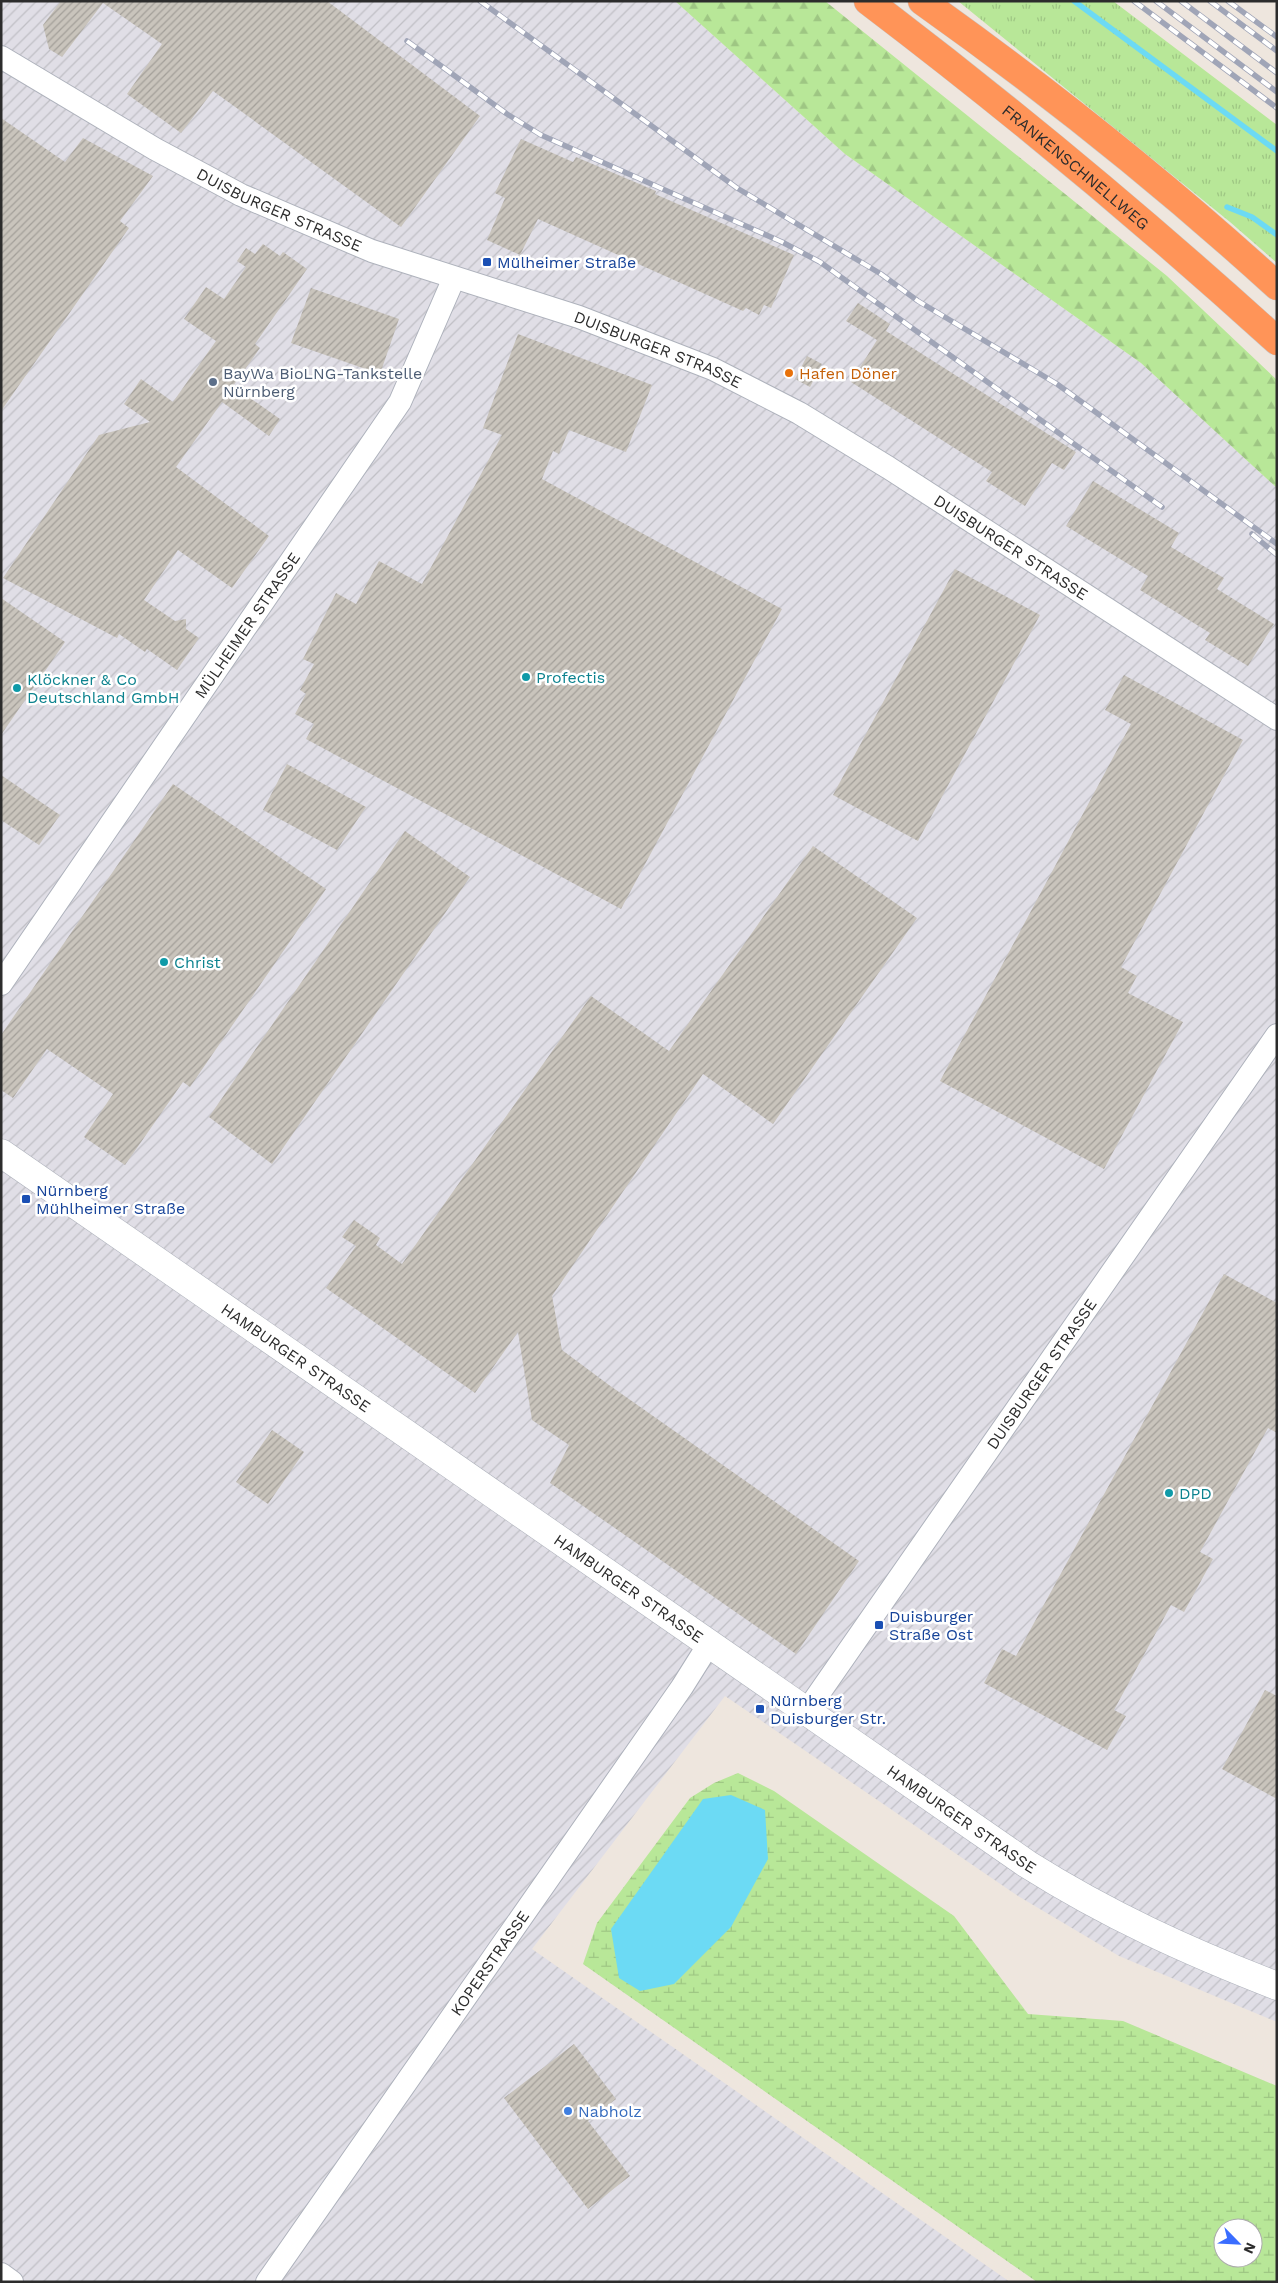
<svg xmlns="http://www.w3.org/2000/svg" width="1278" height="2283" font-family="'Work Sans',sans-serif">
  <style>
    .industrial { fill: url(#industrial-furrows) }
    .grass { fill: url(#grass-tufts) }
    .forest { fill: url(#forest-firs) }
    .wetland { fill: url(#wetland-marsh); fill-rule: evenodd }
    .water { fill: #6cdaf4 }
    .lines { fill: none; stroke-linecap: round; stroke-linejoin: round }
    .stream { stroke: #6cdaf4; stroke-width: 5.5 }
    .building { fill: url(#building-hatch) }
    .street-casing { stroke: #aeb2bc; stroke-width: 24 }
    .secondary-casing { stroke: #aeb2bc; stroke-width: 29 }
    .highway-casing { stroke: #c8c8c8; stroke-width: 29 }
    .street { stroke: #fff; stroke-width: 22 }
    .secondary { stroke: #fff; stroke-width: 28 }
    .highway { stroke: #ff9458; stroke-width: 28 }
    .rail-casing { stroke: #a0a5b7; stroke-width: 5.5 }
    .rail { stroke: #fff; stroke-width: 4; stroke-dasharray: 11; stroke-linecap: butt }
    .transit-dot { fill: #1a4fb4; stroke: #fff; stroke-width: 2 }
    .food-dot { fill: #e8710a; stroke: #fff; stroke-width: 2 }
    .service-dot { fill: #5c6f8a; stroke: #fff; stroke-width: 2 }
    .culture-dot { fill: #0f9aa8; stroke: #fff; stroke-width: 2 }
    .shop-dot { fill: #3f7fe0; stroke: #fff; stroke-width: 2 }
    .labels { text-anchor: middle; stroke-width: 5; stroke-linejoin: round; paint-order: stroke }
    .street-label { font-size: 16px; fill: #2c2c2c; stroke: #fff }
    .transit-label { font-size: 16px; fill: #164399; stroke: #fff; text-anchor: start }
    .service-label { font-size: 16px; fill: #4e5e75; stroke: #fff; text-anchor: start }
    .food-label { font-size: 16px; fill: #c56008; stroke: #fff; text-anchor: start }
    .culture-label { font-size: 16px; fill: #0d838f; stroke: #fff; text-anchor: start }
    .shop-label { font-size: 16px; fill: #366cbe; stroke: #fff; text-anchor: start }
  </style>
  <defs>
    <pattern id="industrial-furrows" width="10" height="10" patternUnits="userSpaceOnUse" patternTransform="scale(1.25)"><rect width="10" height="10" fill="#e0dee6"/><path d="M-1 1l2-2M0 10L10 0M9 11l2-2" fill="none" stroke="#c0bfc5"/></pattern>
    <pattern id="grass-tufts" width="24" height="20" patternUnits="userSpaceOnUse" patternTransform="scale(1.25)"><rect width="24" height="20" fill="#b8e798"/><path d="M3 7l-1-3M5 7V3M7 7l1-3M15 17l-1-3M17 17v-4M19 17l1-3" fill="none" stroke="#9ec683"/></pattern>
    <pattern id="forest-firs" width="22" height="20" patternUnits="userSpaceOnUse" patternTransform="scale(1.25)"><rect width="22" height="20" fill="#b8e798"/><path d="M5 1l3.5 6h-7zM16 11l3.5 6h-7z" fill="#9ec683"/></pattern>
    <pattern id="wetland-marsh" width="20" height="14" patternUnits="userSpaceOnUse" patternTransform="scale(1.25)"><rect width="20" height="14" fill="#b8e798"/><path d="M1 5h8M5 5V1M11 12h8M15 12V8" fill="none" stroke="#9ec683"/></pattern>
    <pattern id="building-hatch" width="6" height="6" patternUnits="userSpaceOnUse" patternTransform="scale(1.25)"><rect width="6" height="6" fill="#c9c4bc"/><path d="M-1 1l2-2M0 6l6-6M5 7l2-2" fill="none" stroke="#a39f99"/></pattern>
  </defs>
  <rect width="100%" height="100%" fill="#eee6de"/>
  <polygon class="industrial" points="1,1 675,1 845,154 1141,363 1277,488 1277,2022 1119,1956 1018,1896 725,1696 532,1949 1010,2282 1,2282"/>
  <polygon class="grass" points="958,1 1113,1 1277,125 1277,263 1230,222"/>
  <polygon class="forest" points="675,1 825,1 1167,276 1277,380 1277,488 1141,363 845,154"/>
  <path class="wetland" d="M738,1773l36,18 180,125 74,98 95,7 154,65v196h-240l-454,-318 14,-41 93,-125 24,-15zM1223,2228h30v30h-30z"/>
  <polygon class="water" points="731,1795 765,1810 768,1859 731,1927 674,1984 640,1991 619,1978 611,1929 703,1799"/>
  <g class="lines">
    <g class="stream">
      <polyline points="1074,1 1277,151"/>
      <polyline points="1227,207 1252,217 1277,235"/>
    </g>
  </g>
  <g class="building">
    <polygon points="61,1 327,1 480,116 401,227 213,91 181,133 127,94 162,44 103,3 62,57 49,49 43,25"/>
    <polygon points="1,118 65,162 83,138 153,176 120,221 129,228 1,411"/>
    <polygon points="521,139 573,162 576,157 656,191 655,194 794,255 771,308 764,305 759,315 746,308 743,311 538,219 520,255 487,240 505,198 495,193"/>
    <polygon points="263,244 280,256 283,252 307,269 255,344 260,348 233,386 280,419 269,436 222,402 176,467 269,536 232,588 178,550 144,600 175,621 186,619 186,629 199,638 177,670 147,649 145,652 119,634 117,638 3,578 99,435 150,422 124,404 141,379 173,402 216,341 184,319 206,287 224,299 246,267 237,261 246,248 255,254"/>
    <polygon points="311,288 399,319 380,374 291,343"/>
    <polygon points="858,303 890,324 886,331 1076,452 1064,470 1052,463 1025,506 986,481 992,472 851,382 877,340 846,321"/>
    <polygon points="518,334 652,385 626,452 569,430 559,454 553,451 542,479 782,609 621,909 306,739 314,724 295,714 306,694 300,690 314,664 303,659 336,593 356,604 379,561 422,584 502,435 483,428"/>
    <polygon points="807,356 822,364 810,387 795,379"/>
    <polygon points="1093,481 1179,533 1171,547 1224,578 1217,589 1274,624 1248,666 1205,640 1210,633 1140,590 1148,576 1066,526"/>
    <polygon points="955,569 1040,615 918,841 833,795"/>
    <polygon points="1,598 65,642 1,735"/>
    <polygon points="1124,675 1243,740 1121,967 1137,976 1128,993 1183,1022 1104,1169 940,1081 1131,724 1105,710"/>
    <polygon points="287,764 366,807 337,850 263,810"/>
    <polygon points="1,775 60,815 39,845 1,820"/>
    <polygon points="173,784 326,889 190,1087 183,1082 125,1165 84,1137 113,1094 47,1049 13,1098 1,1090 1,1035"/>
    <polygon points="405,831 470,877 272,1164 209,1117"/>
    <polygon points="813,846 917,918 773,1124 703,1074 552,1296 562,1350 609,1385 859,1561 796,1654 550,1483 569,1445 532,1420 518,1332 475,1393 326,1288 356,1246 342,1237 354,1220 380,1238 376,1245 402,1264 591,996 669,1051"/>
    <polygon points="1224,1274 1277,1303 1277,1433 1268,1428 1200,1552 1213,1559 1184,1612 1171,1605 1114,1710 1126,1716 1107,1750 984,1683 1002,1649 1016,1656"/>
    <polygon points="272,1430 304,1452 268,1504 236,1482"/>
    <polygon points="1265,1690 1277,1696 1277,1799 1222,1769"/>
    <polygon points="574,2044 616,2099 588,2121 630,2176 588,2209 504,2098"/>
  </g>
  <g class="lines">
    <g class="street-casing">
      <g id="street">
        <path id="s1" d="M1,57l154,92 86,46 131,56 207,66 134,52 86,44 90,55 388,251"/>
        <path id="s2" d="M1,984l399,-582 54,-124"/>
        <path id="s3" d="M806,1712l471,-677"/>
        <polyline points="1,2274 12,2282"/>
        <path id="s4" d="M267,2282l415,-595 27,-43"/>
      </g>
    </g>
    <g class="secondary-casing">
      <g id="secondary">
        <path id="s5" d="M1,1153l1026,711c81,51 160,87 250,122"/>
      </g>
    </g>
    <g class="highway-casing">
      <g id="highway">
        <path id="s6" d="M868,1c141,107 278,221 409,340"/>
        <path d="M922,1c124,88 242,182 355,285"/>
      </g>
    </g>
    <use href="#street" class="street"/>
    <use href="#secondary" class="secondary"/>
    <use href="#highway" class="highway"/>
    <g class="rail-casing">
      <g id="rail">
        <polyline points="480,1 737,188 881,274 918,301 1057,384 1277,544"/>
        <polyline points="1134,1 1277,108"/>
        <polyline points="1156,1 1277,92"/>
        <polyline points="1181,1 1277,73"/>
        <polyline points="1210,1 1277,51"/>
        <polyline points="1228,1 1277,37"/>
        <polyline points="407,41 507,114 541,135 782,242 820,262 1162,507"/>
        <polyline points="1252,534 1277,555"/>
      </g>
    </g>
    <use href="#rail" class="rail"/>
  </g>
  <g class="transit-dot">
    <rect x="482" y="257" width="10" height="10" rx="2.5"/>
    <rect x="21" y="1194" width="10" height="10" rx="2.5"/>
    <rect x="874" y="1620" width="10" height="10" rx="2.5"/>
    <rect x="755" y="1704" width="10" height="10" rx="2.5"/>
  </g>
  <circle class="food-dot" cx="789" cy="373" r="5"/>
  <circle class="service-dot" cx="213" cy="382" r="5"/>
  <g class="culture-dot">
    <circle cx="526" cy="677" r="5"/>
    <circle cx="17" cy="688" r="5"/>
    <circle cx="164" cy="962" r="5"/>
    <circle cx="1169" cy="1493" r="5"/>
  </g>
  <circle class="shop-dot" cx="568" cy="2111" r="5"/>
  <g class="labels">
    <g class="street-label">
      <text dy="6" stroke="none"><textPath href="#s6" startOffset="266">FRANKENSCHNELLWEG</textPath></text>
      <text dy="6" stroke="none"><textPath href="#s1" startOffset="318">DUISBURGER STRASSE</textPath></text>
      <text dy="6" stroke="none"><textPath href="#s1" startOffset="722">DUISBURGER STRASSE</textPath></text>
      <text dy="6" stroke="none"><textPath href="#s1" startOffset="1128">DUISBURGER STRASSE</textPath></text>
      <text dy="6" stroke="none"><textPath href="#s2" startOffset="435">MÜLHEIMER STRASSE</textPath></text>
      <text dy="6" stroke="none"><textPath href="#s5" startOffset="359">HAMBURGER STRASSE</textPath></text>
      <text dy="6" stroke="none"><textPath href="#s3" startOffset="412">DUISBURGER STRASSE</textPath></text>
      <text dy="6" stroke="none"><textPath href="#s5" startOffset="764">HAMBURGER STRASSE</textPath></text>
      <text dy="6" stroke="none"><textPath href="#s5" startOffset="1169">HAMBURGER STRASSE</textPath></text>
      <text dy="6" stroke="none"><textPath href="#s4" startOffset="389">KOPERSTRASSE</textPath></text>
    </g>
    <g class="transit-label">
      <text x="497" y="268">Mülheimer Straße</text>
      <text x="36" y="1196">Nürnberg<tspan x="36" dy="18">Mühlheimer Straße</tspan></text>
      <text x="889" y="1622">Duisburger<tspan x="889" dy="18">Straße Ost</tspan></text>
      <text x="770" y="1706">Nürnberg<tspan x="770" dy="18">Duisburger Str.</tspan></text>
    </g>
    <g class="service-label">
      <text x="223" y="379">BayWa BioLNG-Tankstelle<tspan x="223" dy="18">Nürnberg</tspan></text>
    </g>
    <g class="food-label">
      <text x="799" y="379">Hafen Döner</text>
    </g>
    <g class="culture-label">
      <text x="536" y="683">Profectis</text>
      <text x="27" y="685">Klöckner &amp; Co<tspan x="27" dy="18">Deutschland GmbH</tspan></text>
      <text x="174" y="968">Christ</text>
      <text x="1179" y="1499">DPD</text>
    </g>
    <g class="shop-label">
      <text x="578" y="2117">Nabholz</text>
    </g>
  </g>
  <rect width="1278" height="2283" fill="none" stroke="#2c2c2c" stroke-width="5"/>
  <g transform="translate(1238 2243) rotate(114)"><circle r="24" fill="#ffffff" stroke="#ababab"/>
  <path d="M0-4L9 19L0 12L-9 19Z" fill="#3a6dff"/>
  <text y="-8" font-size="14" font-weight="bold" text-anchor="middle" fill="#2c2c2c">N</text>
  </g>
</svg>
